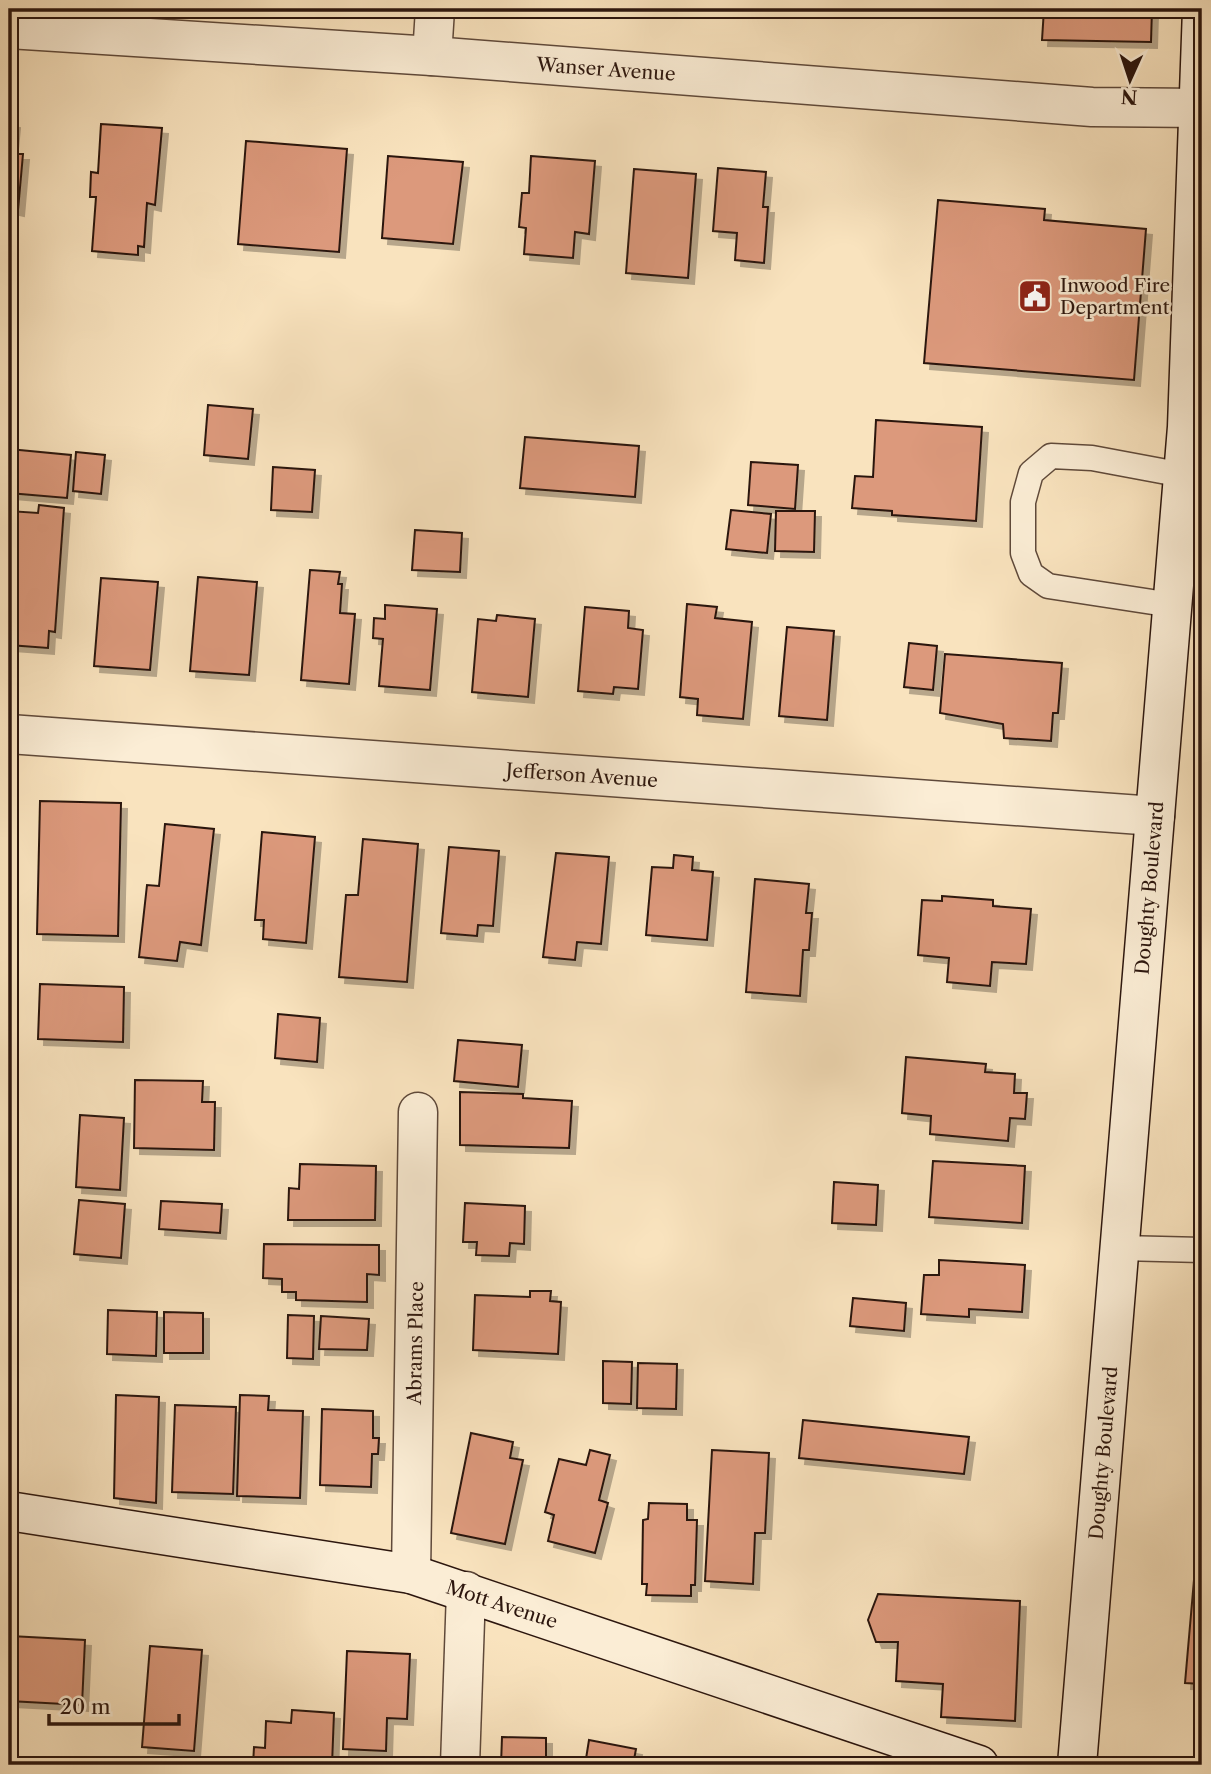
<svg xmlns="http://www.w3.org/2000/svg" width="1211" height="1774" font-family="'Libre Caslon Text',serif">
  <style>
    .building { fill: #dc997b; stroke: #2c160e; stroke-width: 2; filter: url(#shadow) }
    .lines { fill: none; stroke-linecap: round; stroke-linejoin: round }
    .lane-casing { stroke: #5f493a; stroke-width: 27 }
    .street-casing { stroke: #5f493a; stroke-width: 41 }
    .secondary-casing { stroke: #2c160e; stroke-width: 41 }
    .lane { stroke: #fbedd5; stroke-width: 24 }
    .street { stroke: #fbedd5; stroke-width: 38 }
    .secondary { stroke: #fbedd5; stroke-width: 38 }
    .labels { text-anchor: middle; stroke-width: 5; stroke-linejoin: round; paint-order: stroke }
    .street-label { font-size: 19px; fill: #2c160e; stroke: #fbedd5 }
    .poi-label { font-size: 19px; fill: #2c160e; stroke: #fbedd5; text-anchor: start }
  </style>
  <defs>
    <filter id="shadow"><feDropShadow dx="6" dy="6" stdDeviation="0" flood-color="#0004"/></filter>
  </defs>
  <rect width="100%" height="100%" fill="#f9e3be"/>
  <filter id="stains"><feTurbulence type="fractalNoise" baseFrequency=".00286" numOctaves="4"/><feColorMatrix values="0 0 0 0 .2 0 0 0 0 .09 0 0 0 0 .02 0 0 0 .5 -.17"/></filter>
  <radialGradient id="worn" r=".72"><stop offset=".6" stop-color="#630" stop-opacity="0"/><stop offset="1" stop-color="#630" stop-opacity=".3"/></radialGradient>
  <g class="building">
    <polygon points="1044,9 1152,9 1151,42 1042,40"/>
    <polygon points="9,121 14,122 11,154 23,154 18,210 9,208 9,212"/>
    <polygon points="101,124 162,128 155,205 147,203 144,247 138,246 138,255 92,251 96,197 90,197 91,172 98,173"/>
    <polygon points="246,141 347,149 339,252 238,244"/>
    <polygon points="388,156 463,162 453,244 382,238"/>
    <polygon points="531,156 595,161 589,234 575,232 573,258 524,254 526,228 519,227 522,193 529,193"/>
    <polygon points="718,168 766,172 763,207 768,207 764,263 735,260 737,233 713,231"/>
    <polygon points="634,169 696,174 688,278 626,273"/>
    <polygon points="938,200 1045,209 1044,220 1146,229 1134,380 924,363"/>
    <polygon points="208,405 253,409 248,459 204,455"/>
    <polygon points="876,420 982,427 976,521 892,515 892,511 852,508 855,476 873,477"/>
    <polygon points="525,437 639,446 635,497 520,488"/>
    <polygon points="9,449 71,455 67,498 9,493"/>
    <polygon points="76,452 105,455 101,494 73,491"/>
    <polygon points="751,462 798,465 795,509 748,505"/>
    <polygon points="273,467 315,470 312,512 271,510"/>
    <polygon points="39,505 64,508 55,632 49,631 48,648 9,645 9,511 38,513"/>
    <polygon points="731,510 771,514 767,553 726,549"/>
    <polygon points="776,511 815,511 814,552 775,551"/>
    <polygon points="415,530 462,533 460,572 412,570"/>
    <polygon points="310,570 340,572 338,584 342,584 340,613 355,614 349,684 301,680"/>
    <polygon points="198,577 257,582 249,675 190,671"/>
    <polygon points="101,578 158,582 150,670 94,666"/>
    <polygon points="687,604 717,607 715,618 752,622 743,719 697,715 698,699 680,697"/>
    <polygon points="385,605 437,609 430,690 379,686 383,639 373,638 374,618 385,619"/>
    <polygon points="585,607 629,611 628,628 643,630 638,689 614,687 613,694 578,691"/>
    <polygon points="497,615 535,619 528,697 472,692 478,619 496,621"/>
    <polygon points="787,627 834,631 827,720 779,716"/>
    <polygon points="909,643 937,646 933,690 904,687"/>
    <polygon points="945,654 1062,663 1058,713 1053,713 1051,741 1004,738 1003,724 940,713"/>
    <polygon points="40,801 121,803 118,936 37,934"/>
    <polygon points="165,824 214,829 201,945 180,942 177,961 139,957 147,885 159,886"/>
    <polygon points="262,832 315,837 306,943 263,939 264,920 255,920"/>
    <polygon points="363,839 418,844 407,982 339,977 346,895 358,895"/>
    <polygon points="449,847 499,851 493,926 478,925 477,936 441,933"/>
    <polygon points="556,853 609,857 601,944 577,942 575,960 543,957"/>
    <polygon points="674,855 693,857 692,870 713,872 707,940 646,935 652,867 673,868"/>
    <polygon points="755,879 809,884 806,913 812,913 809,950 803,950 800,996 746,992"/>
    <polygon points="942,896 993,900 993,906 1031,909 1026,964 992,962 990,986 947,982 949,958 918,955 922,900 942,901"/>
    <polygon points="40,984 124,987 123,1042 38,1039"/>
    <polygon points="278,1014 320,1018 317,1062 275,1058"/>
    <polygon points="458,1040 522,1045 518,1087 454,1081"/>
    <polygon points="906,1057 986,1064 985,1072 1015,1074 1014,1093 1027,1093 1025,1119 1010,1118 1008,1141 930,1134 931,1116 902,1113"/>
    <polygon points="135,1080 203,1081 202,1102 215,1102 214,1150 134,1148"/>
    <polygon points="460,1092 523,1094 523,1098 572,1101 569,1148 460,1145"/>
    <polygon points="80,1115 124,1118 120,1190 76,1187"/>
    <polygon points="933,1161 1025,1166 1022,1223 929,1217"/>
    <polygon points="300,1164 376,1166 375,1220 288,1220 289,1188 299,1189"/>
    <polygon points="834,1182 878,1185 876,1225 832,1223"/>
    <polygon points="79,1200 125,1204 121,1258 74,1254"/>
    <polygon points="161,1201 222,1204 220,1233 159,1229"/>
    <polygon points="465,1203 525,1206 524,1244 510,1243 509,1256 476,1255 477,1242 463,1242"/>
    <polygon points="264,1244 379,1245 379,1275 367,1274 367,1302 296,1300 296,1292 282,1292 282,1279 263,1278"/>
    <polygon points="939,1260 1025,1265 1022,1312 969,1309 969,1317 921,1314 924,1275 939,1275"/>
    <polygon points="530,1291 551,1291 550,1301 561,1302 558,1354 473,1350 475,1295 530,1297"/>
    <polygon points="853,1298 906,1303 904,1331 850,1326"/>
    <polygon points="108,1310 157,1312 156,1356 107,1354"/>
    <polygon points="164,1312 203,1313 203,1353 164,1353"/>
    <polygon points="288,1315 314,1316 313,1359 287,1358"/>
    <polygon points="321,1316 369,1319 367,1350 319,1349"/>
    <polygon points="603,1361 632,1362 631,1404 603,1403"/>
    <polygon points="638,1363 677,1364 676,1409 637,1408"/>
    <polygon points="116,1395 159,1397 156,1503 114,1498"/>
    <polygon points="240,1395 269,1396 268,1410 303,1411 300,1498 237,1496"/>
    <polygon points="175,1405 236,1407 233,1494 172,1492"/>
    <polygon points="322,1409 373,1411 373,1438 379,1438 378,1454 372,1454 371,1487 320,1485"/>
    <polygon points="803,1420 969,1437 964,1474 799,1458"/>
    <polygon points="471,1433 513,1442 510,1458 523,1460 505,1544 451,1533"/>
    <polygon points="590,1450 610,1455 599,1500 608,1503 595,1553 548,1541 554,1515 545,1512 559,1459 586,1465"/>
    <polygon points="712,1450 769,1453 765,1533 755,1533 753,1584 705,1581"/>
    <polygon points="649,1503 687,1504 687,1520 697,1520 695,1585 691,1585 691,1596 646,1595 647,1584 642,1584 643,1520 648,1519"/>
    <polygon points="1198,1534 1202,1534 1202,1684 1185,1683"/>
    <polygon points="878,1594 1020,1601 1015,1721 941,1717 943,1684 896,1681 898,1642 876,1642 868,1620"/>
    <polygon points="10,1636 85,1640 82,1705 9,1701"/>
    <polygon points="150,1646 202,1650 194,1751 142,1747"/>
    <polygon points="347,1651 410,1654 407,1719 387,1718 386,1751 343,1749"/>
    <polygon points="292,1710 334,1713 332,1765 253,1765 254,1747 265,1748 266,1721 291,1723"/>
    <polygon points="502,1737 546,1738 546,1765 501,1765"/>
    <polygon points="589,1740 636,1749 633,1765 585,1765"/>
  </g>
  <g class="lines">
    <g class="lane-casing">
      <g id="lane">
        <polyline points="1172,605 1048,586 1031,574 1023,553 1023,502 1031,473 1051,456 1092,458 1183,475"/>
        <polyline points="1120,1248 1202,1250"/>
      </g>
    </g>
    <g class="street-casing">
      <g id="street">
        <polyline points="9,29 432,56 1092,107 1202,108"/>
        <polyline points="432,56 435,9"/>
        <polyline points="9,734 1155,816"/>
        <polyline points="411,1574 418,1112"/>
        <polyline points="460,1765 466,1591"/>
      </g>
    </g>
    <g class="secondary-casing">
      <g id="secondary">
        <polyline points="9,1511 411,1574 979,1765"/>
        <polyline points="1077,1765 1187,427 1202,9"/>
      </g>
    </g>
    <use href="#lane" class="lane"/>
    <use href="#street" class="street"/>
    <use href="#secondary" class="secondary"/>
  </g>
  <defs>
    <g id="civic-square" transform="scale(1.75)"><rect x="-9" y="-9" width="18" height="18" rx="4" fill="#8f2418" stroke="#fbedd5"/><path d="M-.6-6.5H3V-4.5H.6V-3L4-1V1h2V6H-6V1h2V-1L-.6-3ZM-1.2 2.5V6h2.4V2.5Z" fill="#fff"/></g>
  </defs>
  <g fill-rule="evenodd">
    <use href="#civic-square" x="1035" y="296"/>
  </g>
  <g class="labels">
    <g class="street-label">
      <text transform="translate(606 69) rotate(4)" y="7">Wanser Avenue</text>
      <text transform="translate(582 775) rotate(4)" y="7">Jefferson Avenue</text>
      <text transform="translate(1149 888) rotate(-85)" y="7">Doughty Boulevard</text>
      <text transform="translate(415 1343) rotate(-89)" y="7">Abrams Place</text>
      <text transform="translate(1103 1453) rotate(-85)" y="7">Doughty Boulevard</text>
      <text transform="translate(502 1604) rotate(18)" y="7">Mott Avenue</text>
    </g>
    <g class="poi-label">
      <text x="1060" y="292">Inwood Fire<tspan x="1060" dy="22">Department</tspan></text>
    </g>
  </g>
  <rect width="1211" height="1774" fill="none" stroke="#f9e3be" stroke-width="35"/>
  <rect x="10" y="10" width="1190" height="1753" fill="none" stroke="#2c160e" stroke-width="3.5"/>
  <rect x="18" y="18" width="1176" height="1739" fill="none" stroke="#2c160e" stroke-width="2"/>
  <g transform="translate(1130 80) rotate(183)" stroke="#fbedd5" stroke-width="5" paint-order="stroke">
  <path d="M0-5L12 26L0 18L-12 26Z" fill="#2c160e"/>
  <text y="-10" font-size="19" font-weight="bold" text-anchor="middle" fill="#2c160e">N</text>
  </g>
  <path d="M49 1714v10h130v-10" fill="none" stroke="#2c160e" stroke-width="3.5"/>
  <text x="60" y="1714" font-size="21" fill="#2c160e" stroke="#fbedd5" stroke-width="5" paint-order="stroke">20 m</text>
  <rect width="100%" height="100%" filter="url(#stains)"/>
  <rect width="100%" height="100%" fill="url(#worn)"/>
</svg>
